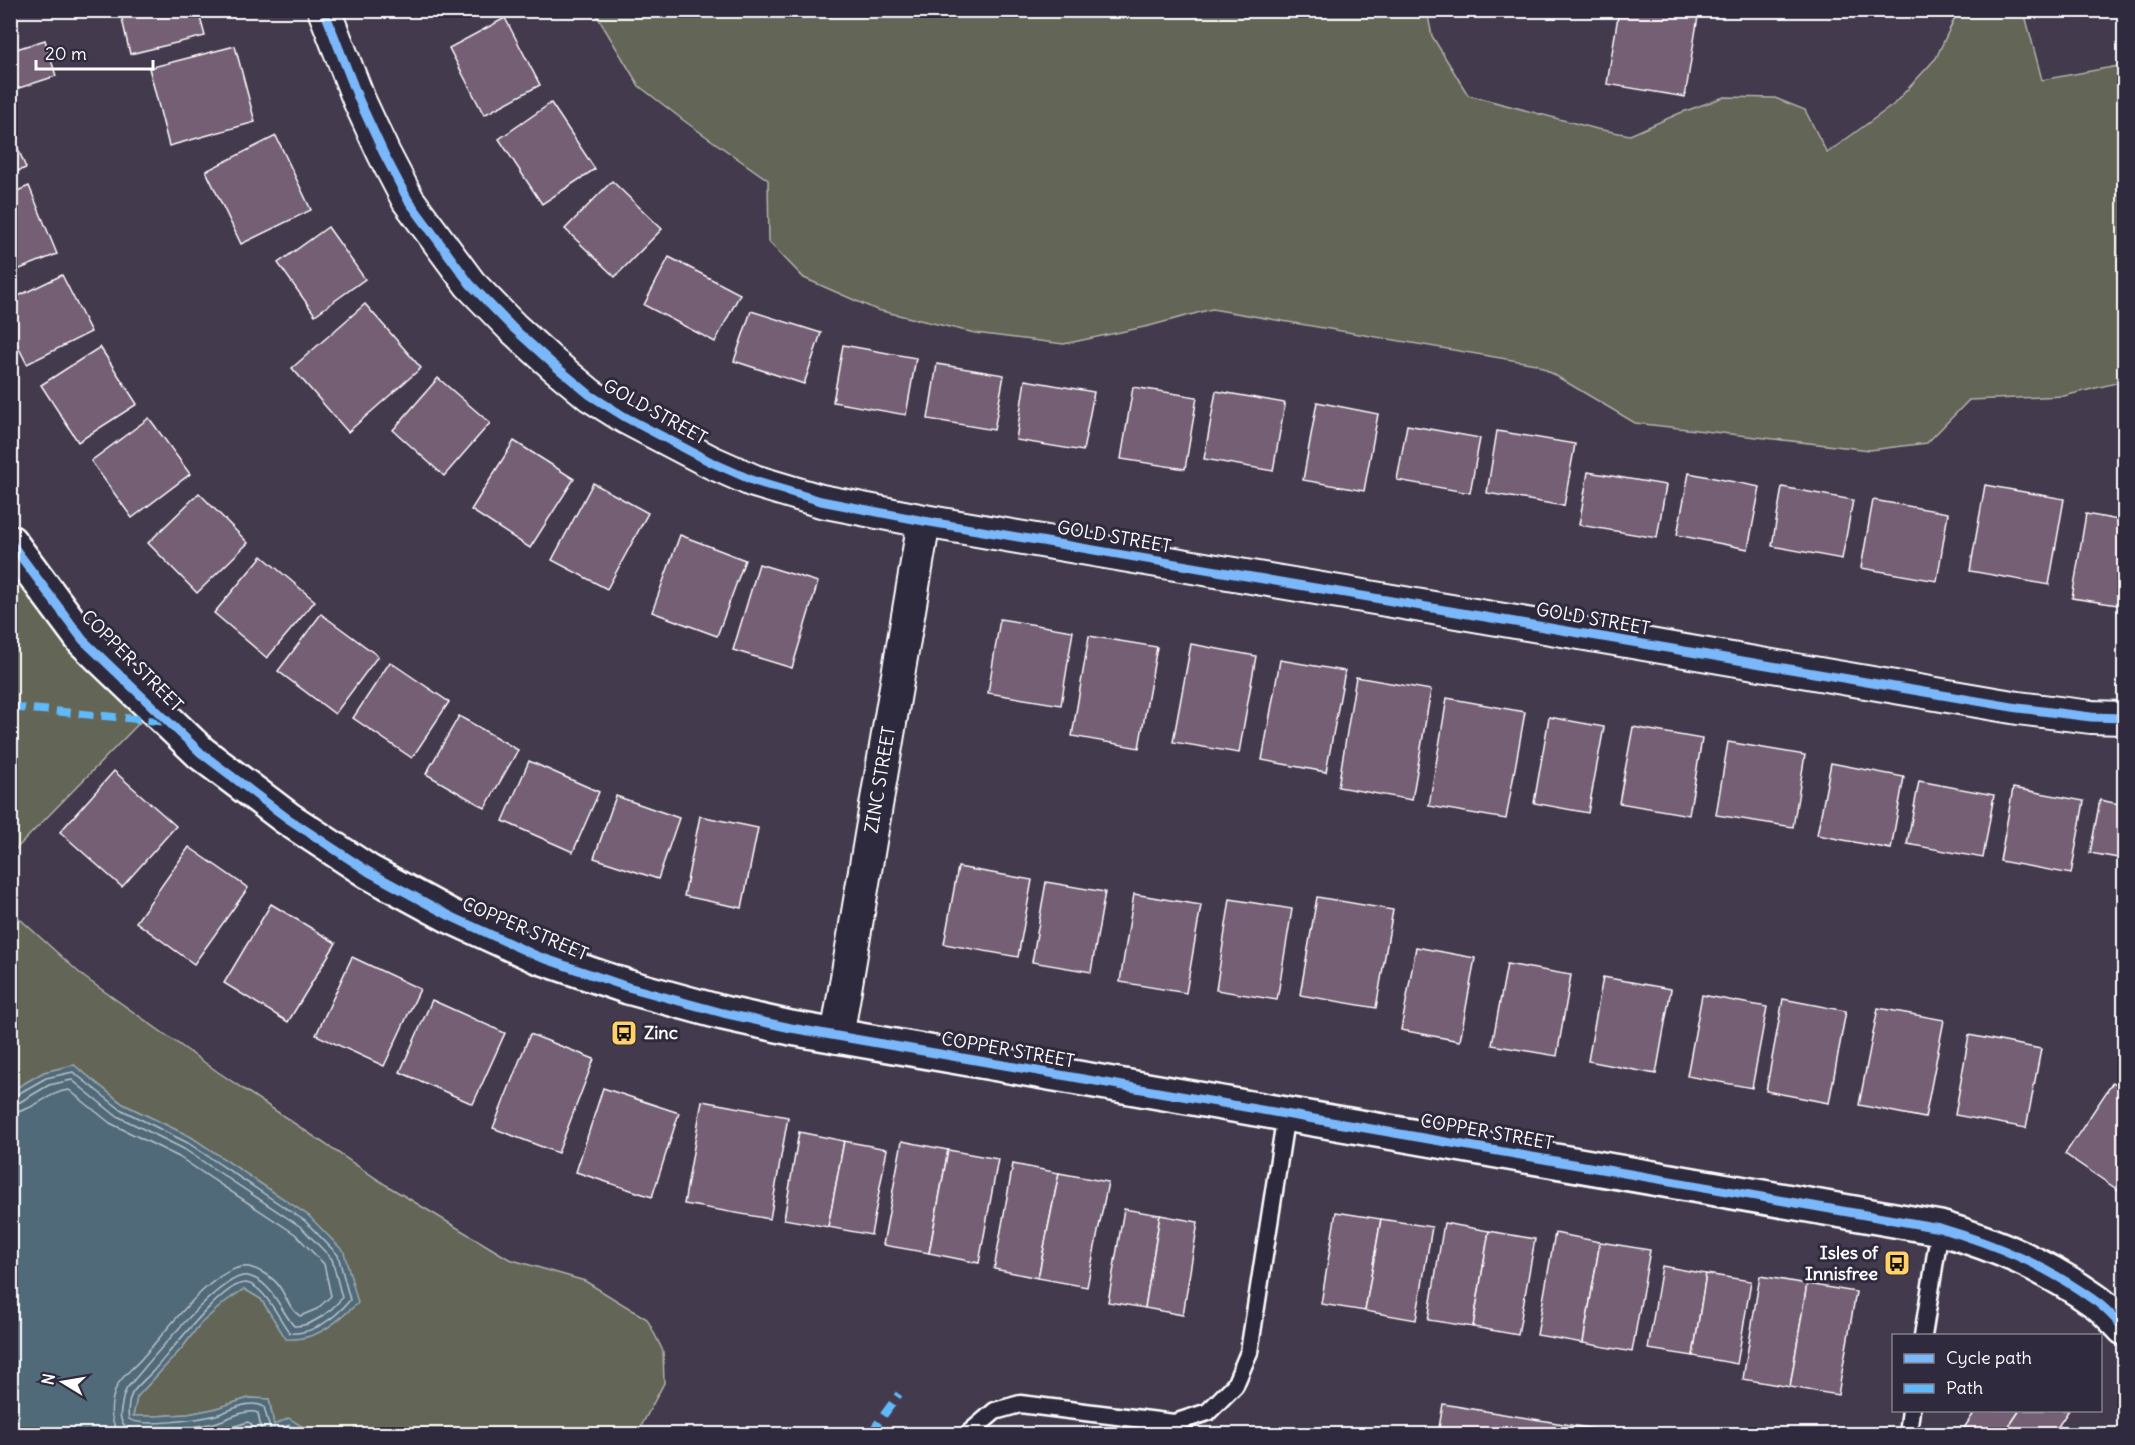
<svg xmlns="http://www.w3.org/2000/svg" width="2135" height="1445" font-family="Delius,sans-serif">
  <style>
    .green { fill: #636557; stroke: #b1b2ab; stroke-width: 1.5 }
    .water { fill: #516a79; stroke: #97a6af; stroke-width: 1.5 }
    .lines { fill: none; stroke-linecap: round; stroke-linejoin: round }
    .shore { stroke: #b9c3c9; stroke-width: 1.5 }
    .building { fill: #755f74; stroke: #fff; stroke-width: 1.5 }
    .service-casing { stroke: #fff; stroke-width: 21 }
    .minor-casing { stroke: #fff; stroke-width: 36 }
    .tertiary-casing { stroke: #fff; stroke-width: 38 }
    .service { stroke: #2f2a3d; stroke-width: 16 }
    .minor { stroke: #2f2a3d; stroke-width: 32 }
    .tertiary { stroke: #2f2a3d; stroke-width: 33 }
    .quiet { stroke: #60bafa; stroke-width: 8; stroke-dasharray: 15 8; stroke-linecap: butt }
    .cycleway-casing { stroke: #2f2a3d; stroke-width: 13 }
    .cycleway { stroke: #7ab7fb; stroke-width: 9 }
    .labels { text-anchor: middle; stroke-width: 6; stroke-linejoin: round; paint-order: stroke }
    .street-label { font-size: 18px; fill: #fff; stroke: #2f2a3d }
    .poi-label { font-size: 18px; font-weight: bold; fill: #fff; stroke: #2f2a3d; text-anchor: start }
  </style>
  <rect width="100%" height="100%" fill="#443a4e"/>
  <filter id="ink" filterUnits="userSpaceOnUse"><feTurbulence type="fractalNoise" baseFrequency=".0167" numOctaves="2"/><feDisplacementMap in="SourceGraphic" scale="12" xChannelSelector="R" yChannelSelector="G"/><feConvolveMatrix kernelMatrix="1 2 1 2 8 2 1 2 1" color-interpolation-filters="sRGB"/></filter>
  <g filter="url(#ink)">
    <g class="green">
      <polygon points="594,11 1427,11 1432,36 1468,95 1597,129 1630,135 1680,113 1724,97 1775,98 1805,110 1827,153 1893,105 1936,58 1958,11 2024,11 2042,80 2124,65 2124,381 2064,396 1969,400 1927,443 1870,450 1635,423 1536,364 1212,309 1149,326 1064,344 975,333 877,310 804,278 769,242 768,180 687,123 639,86"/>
      <polygon points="10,553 150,712 11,854 10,854"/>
      <polygon points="10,910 84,977 218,1072 386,1185 509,1259 585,1281 647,1319 663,1351 664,1383 637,1434 300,1434 303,1427 274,1426 269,1399 249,1398 213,1409 188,1414 155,1416 133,1416 137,1397 182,1348 200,1324 226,1301 244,1289 261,1299 287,1339 357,1302 352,1285 309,1216 191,1137 123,1104 74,1065 44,1072 13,1090 11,1090"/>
    </g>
    <path class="water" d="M74,1065l49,39 68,33 118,79 35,36 14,51c-22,19 -40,38 -72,36l-25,-40 -17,-10 -18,12 -26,23 -18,24 -45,49 -4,19h22l33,-2 25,-5 36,-11 20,1 5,26 15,-7 14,9 -3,7h-289v-344h2l31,-18z"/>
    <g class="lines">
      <g class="shore">
        <path d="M10,1096l6,-1 30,-17 27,-6 47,37 68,34 117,78 33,34 12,45c-14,17 -37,35 -60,33 -11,-13 -26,-49 -45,-50 -21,-1 -75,69 -90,86 -7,8 -16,15 -22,23 -4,6 -6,20 -4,27 12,9 71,0 87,-4 14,-4 34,-17 48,-8l6,22 7,2 12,-6 6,4v5"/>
        <path d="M10,1104l10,-2 29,-17 23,-5 43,35 69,34 117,78 31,32 10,39c-11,13 -30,29 -48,28 -15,-17 -21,-44 -46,-50 -26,-6 -102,91 -121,112 -4,6 -5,14 -6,22 -2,8 1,16 9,19 18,6 65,-2 84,-6 13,-3 31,-15 44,-10l3,16 4,5"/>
        <path d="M10,1113c22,-1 38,-21 59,-23l41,33 69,34 116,77 29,30 7,32 -14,13 -17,7c-10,-6 -14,-20 -21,-30 -5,-8 -21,-17 -30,-19 -32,-6 -86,68 -106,90 -8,10 -22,19 -27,31 -6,16 -8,35 6,46"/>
        <polyline points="199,1434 219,1431 248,1422 251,1424 254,1434"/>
      </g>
    </g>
    <g class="building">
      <polygon points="120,10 198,10 205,36 130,54"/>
      <polygon points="1619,10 1699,10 1685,97 1607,84"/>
      <polygon points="505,18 540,85 484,115 449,48"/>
      <polygon points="45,40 56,76 10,91 10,51"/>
      <polygon points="235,46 255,122 169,146 149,68"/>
      <polygon points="551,103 595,169 542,204 499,139"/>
      <polygon points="10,129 26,168 10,174"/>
      <polygon points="276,136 311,210 241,244 206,171"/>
      <polygon points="612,181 662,229 615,277 565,229"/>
      <polygon points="29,186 57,254 10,273 10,194"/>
      <polygon points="328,227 365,279 315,315 278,263"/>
      <polygon points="669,257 740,294 715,342 644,305"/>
      <polygon points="62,275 91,332 27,364 10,331 10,300"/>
      <polygon points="365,304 421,368 348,432 292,368"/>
      <polygon points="751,311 821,333 804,384 734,361"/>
      <polygon points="843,345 916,358 906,415 833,402"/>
      <polygon points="100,347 137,404 78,442 41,385"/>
      <polygon points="937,364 1004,375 994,430 928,419"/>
      <polygon points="438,378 490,423 444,476 393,430"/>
      <polygon points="1025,380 1094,392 1083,451 1016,440"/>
      <polygon points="1133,387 1197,397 1185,469 1121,459"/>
      <polygon points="1216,391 1285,403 1273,471 1204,459"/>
      <polygon points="1317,402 1378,414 1364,491 1303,480"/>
      <polygon points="149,418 190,474 132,518 91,461"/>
      <polygon points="1407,425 1480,438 1470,493 1397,480"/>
      <polygon points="1497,431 1575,444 1564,506 1487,493"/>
      <polygon points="514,441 574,479 530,548 471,510"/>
      <polygon points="1588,472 1666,485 1657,538 1579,525"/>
      <polygon points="1689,473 1760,487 1748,549 1677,535"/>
      <polygon points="593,483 648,513 607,589 552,560"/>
      <polygon points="1985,485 2064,499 2049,585 1970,571"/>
      <polygon points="1782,487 1853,500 1842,559 1772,546"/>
      <polygon points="199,493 248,543 197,593 148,543"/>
      <polygon points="1873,500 1948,513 1937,581 1861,568"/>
      <polygon points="2086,514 2124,521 2124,606 2072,598"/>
      <polygon points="680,535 745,560 717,636 652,612"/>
      <polygon points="262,556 315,601 267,658 214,613"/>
      <polygon points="759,564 818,582 792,668 733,650"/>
      <polygon points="321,614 378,656 335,714 278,671"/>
      <polygon points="1000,619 1073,631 1061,705 988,693"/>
      <polygon points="1089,636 1157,647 1139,748 1072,736"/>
      <polygon points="1191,644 1256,656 1239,753 1173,742"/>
      <polygon points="1280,660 1345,671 1326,772 1262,760"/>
      <polygon points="390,662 449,702 412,758 353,718"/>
      <polygon points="1356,677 1431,690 1412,800 1338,787"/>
      <polygon points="1447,698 1525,712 1506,819 1429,806"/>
      <polygon points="459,716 518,750 485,808 426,774"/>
      <polygon points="1549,717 1604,727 1588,813 1534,803"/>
      <polygon points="1633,727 1702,739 1689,815 1619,803"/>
      <polygon points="1728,742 1805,755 1793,827 1716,815"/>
      <polygon points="529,761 599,792 573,852 503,821"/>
      <polygon points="1831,763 1904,777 1891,849 1817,835"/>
      <polygon points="114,771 176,826 122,887 60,832"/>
      <polygon points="1919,781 1994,795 1983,858 1907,844"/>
      <polygon points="2013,788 2084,801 2071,874 2000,861"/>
      <polygon points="616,796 679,818 658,879 594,858"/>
      <polygon points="2100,800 2124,805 2124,859 2090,853"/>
      <polygon points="700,816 758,828 742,908 684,896"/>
      <polygon points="189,847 248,888 194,964 136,922"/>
      <polygon points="958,867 1032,880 1018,957 944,944"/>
      <polygon points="1046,882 1105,892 1091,972 1032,962"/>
      <polygon points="1134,894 1201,905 1186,993 1120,982"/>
      <polygon points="1317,897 1393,910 1376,1008 1300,995"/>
      <polygon points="1230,899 1292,909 1277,1000 1216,990"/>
      <polygon points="271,904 336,943 288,1022 224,983"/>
      <polygon points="1416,947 1475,958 1460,1041 1401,1030"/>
      <polygon points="352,957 420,989 384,1066 316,1035"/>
      <polygon points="1507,964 1571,975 1557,1056 1492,1045"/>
      <polygon points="1603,977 1671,989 1656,1074 1588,1061"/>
      <polygon points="1702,995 1767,1007 1752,1088 1687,1076"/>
      <polygon points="1783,999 1846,1011 1829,1103 1766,1091"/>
      <polygon points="432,1000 505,1033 473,1104 400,1072"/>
      <polygon points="1878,1008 1944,1020 1925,1118 1859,1105"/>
      <polygon points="530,1034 594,1059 558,1153 493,1128"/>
      <polygon points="1969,1035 2041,1049 2026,1128 1955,1115"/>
      <polygon points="2113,1082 2124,1090 2124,1186 2121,1192 2065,1154"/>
      <polygon points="603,1088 679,1113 652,1197 576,1172"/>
      <polygon points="702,1101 788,1117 770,1219 684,1204"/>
      <polygon points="799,1132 844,1141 828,1227 784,1219"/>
      <polygon points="844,1141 887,1149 871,1235 828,1227"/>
      <polygon points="902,1141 948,1150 929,1253 883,1245"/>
      <polygon points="948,1150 998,1159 979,1263 929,1253"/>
      <polygon points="1013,1164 1059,1173 1038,1278 994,1269"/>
      <polygon points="1059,1173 1108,1182 1087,1287 1038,1278"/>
      <polygon points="1124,1209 1160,1215 1145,1308 1108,1302"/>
      <polygon points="1336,1212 1381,1219 1365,1311 1321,1304"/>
      <polygon points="1160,1215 1198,1222 1183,1315 1145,1308"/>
      <polygon points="1381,1219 1432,1227 1416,1320 1365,1311"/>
      <polygon points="1444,1223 1489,1231 1473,1327 1428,1320"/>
      <polygon points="1489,1231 1535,1239 1518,1335 1473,1327"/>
      <polygon points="1555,1233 1600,1242 1583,1343 1537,1335"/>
      <polygon points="1600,1242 1650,1250 1632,1352 1583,1343"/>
      <polygon points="1662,1266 1706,1274 1693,1356 1648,1349"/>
      <polygon points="1706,1274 1751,1281 1737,1364 1693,1356"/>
      <polygon points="1760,1276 1807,1284 1790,1387 1743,1379"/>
      <polygon points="1807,1284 1856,1292 1838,1395 1790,1387"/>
      <polygon points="1443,1404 1624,1434 1438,1434"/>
      <polygon points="1976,1410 2020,1410 2004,1434 1973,1434 1964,1428"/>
      <polygon points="2020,1410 2069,1410 2053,1434 2004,1434"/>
    </g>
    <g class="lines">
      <g class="service-casing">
        <g id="service">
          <polyline points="1923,1336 1940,1228"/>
          <polyline points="968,1434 995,1411 1020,1404 1174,1423 1208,1412 1235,1385 1249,1352 1286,1114"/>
          <polyline points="1908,1434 1911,1410"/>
        </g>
      </g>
      <g class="minor-casing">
        <g id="minor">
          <polyline points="324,10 359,100 384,154 408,200 470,284 512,327 554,365 590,395 625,417 711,462 754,481 821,501 924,521 2018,708 2091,717 2124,718"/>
          <path id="s1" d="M837,1037l87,-516"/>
        </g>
      </g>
      <g class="tertiary-casing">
        <path id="tertiary" d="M10,542l73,98 118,113 86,65 82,54 81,44 87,40 91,31 95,26 68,15 1149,200c57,17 105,37 154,72 11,7 21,19 30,28"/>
      </g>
      <use href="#service" class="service"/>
      <use href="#minor" class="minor"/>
      <use href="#tertiary" class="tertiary"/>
      <g class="quiet">
        <polyline points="10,707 168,722"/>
        <polyline points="870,1434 899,1394"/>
      </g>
      <g class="cycleway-casing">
        <g id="cycleway">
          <polyline points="324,10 359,100 384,154 408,200 470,284 512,327 554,365 590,395 625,417 711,462 754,481 821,501 924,521 2018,708 2091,717 2124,718"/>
          <path d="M10,542l73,98 118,113 86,65 82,54 81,44 87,40 91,31 95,26 68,15 1149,200c57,17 105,37 154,72 11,7 21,19 30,28"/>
        </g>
      </g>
      <use href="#cycleway" class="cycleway"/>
    </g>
  </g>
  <defs>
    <g id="bus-square" transform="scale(1.35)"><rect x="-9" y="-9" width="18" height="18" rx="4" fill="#ffd166" stroke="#2f2a3d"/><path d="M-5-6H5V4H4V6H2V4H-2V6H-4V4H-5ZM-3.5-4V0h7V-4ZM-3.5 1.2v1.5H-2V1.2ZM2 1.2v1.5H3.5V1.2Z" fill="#111"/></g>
  </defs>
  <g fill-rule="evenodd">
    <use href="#bus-square" x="624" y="1033"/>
    <use href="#bus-square" x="1897" y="1263"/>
  </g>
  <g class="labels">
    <g class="street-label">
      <text transform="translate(655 412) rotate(29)" y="6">GOLD STREET</text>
      <text transform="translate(1114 537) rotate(10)" y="6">GOLD STREET</text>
      <text transform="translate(1593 619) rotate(10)" y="6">GOLD STREET</text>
      <text transform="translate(132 661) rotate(45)" y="6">COPPER STREET</text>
      <text dy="6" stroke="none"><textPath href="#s1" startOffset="261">ZINC STREET</textPath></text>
      <text transform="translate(525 929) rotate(23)" y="6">COPPER STREET</text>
      <text transform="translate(1008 1050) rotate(10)" y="6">COPPER STREET</text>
      <text transform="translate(1487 1132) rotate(10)" y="6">COPPER STREET</text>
    </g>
    <g class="poi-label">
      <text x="644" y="1039">Zinc</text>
      <text x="1878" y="1259" text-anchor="end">Isles of<tspan x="1878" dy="21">Innisfree</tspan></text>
    </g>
  </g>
  <rect width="2135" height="1445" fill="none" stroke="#2f2a3d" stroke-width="36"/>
  <rect x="18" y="18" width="2099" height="1409" fill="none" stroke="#fff" stroke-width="2" filter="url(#ink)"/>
  <rect x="1892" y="1334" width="210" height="78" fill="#2f2a3d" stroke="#827f8b" stroke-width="1.5"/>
  <rect x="1904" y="1354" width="30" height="9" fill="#7ab7fb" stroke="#827f8b" stroke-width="1.5"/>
  <text x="1946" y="1364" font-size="18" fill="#ffffff">Cycle path</text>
  <rect x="1904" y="1384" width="30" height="9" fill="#60bafa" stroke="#827f8b" stroke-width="1.5"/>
  <text x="1946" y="1394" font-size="18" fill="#ffffff">Path</text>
  <g transform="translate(63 1382) rotate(281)" stroke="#2f2a3d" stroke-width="4.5" paint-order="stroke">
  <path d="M0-4.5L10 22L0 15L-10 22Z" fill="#ffffff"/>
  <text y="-9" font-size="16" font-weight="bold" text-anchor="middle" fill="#ffffff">N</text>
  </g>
  <path d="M36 60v9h117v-9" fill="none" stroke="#ffffff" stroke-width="3"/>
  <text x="45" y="60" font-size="18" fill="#ffffff" stroke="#2f2a3d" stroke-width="4.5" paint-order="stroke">20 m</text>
</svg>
